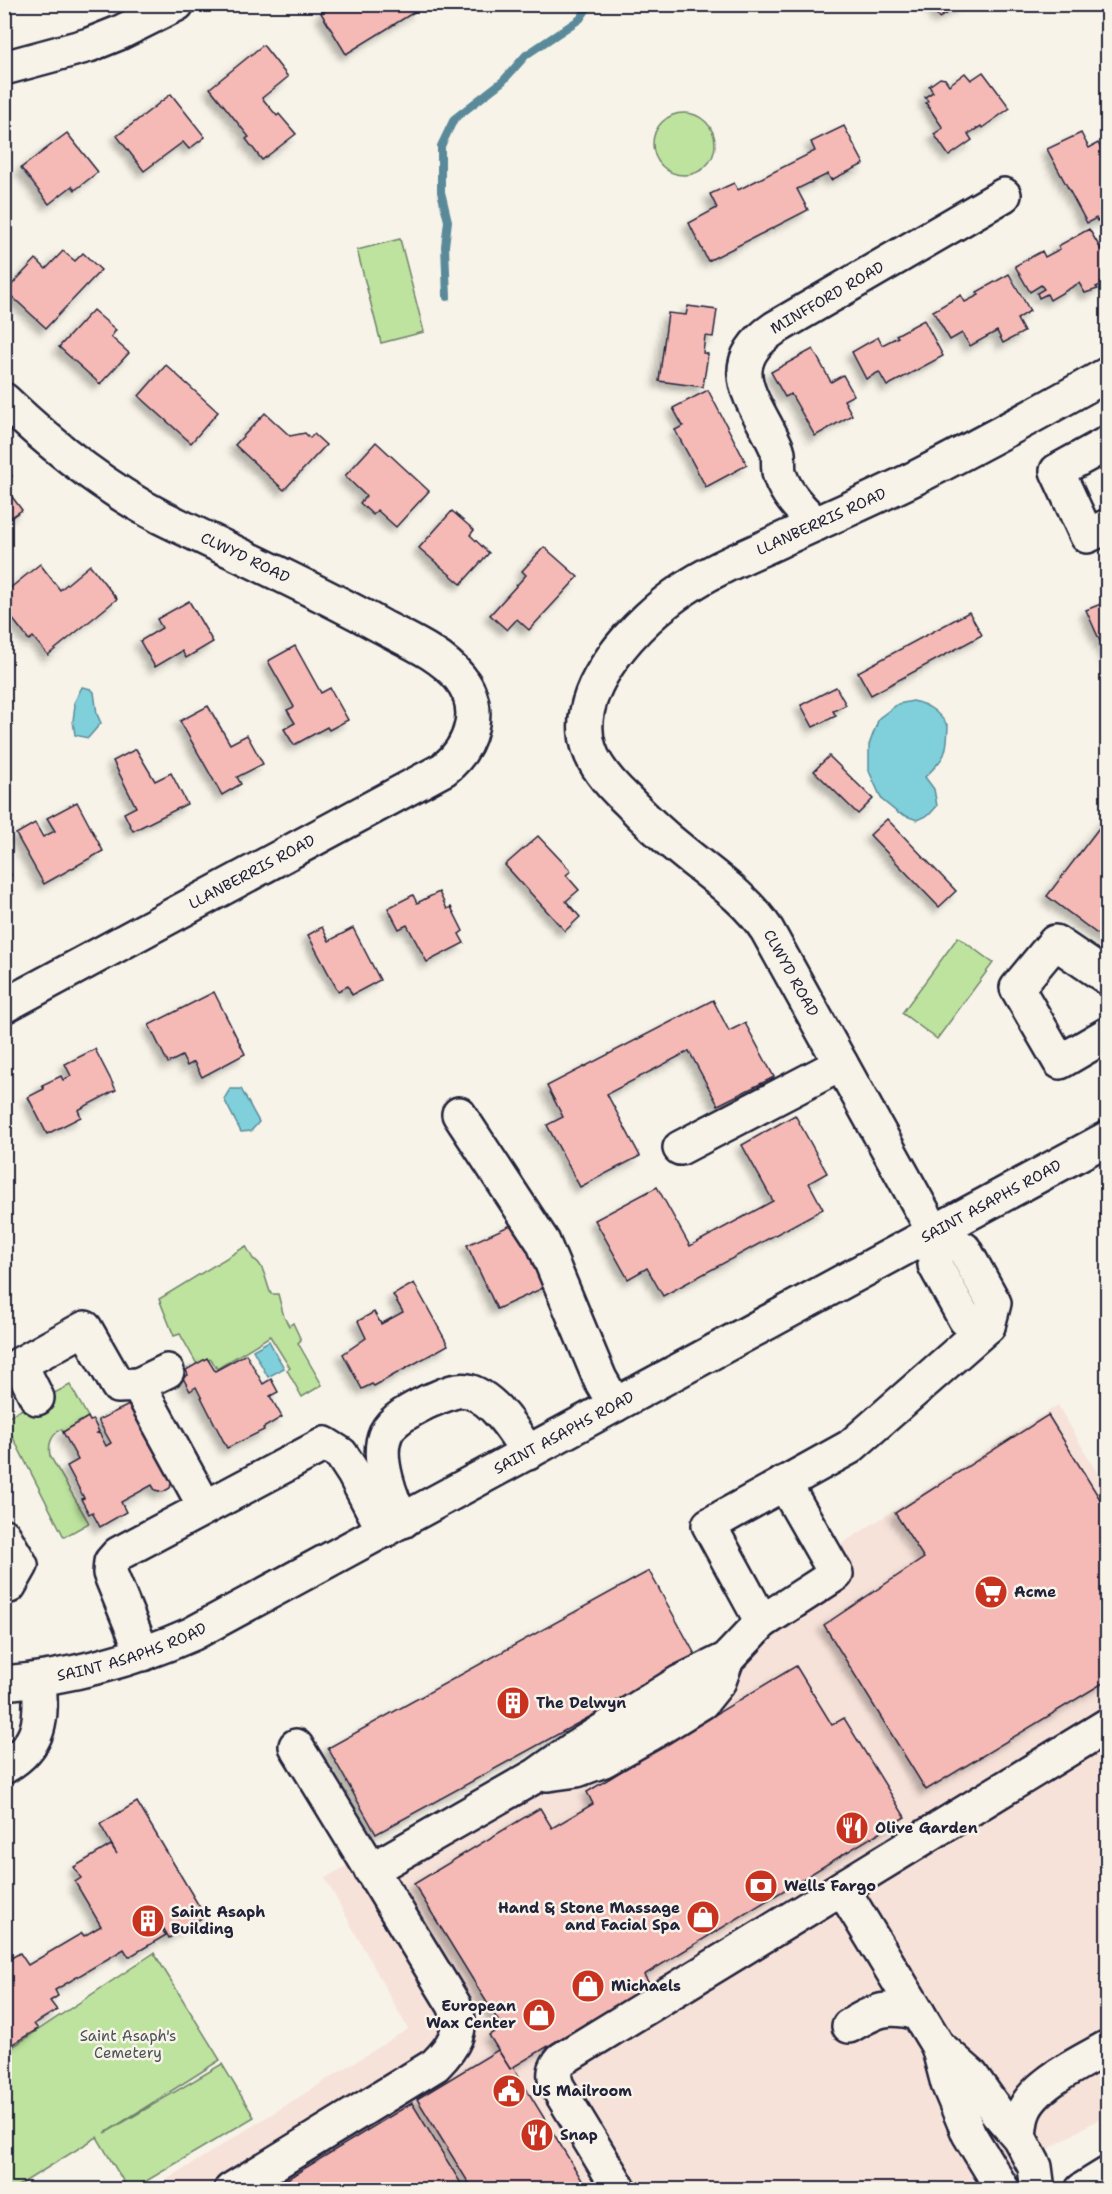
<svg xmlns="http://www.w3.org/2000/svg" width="1112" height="2194" font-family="'Shantell Sans',sans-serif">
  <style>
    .built { fill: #f7e2d9 }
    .green { fill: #bde39e; stroke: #70826c; stroke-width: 1.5 }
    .water { fill: #7fd0da; stroke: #5a8a9a; stroke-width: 1.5 }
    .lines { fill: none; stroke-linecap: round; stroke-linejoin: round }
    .stream { stroke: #5a8a9a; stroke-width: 8 }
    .building { fill: #f6bab6; stroke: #22223b; stroke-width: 1.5; filter: url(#shadow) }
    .minor-casing { stroke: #22223b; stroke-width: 38 }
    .highway-casing { stroke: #22223b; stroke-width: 38 }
    .minor { stroke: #f7f3e8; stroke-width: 33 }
    .highway { stroke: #f7f3e8; stroke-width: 33 }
    .labels { text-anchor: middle; stroke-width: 5; stroke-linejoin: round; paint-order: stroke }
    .street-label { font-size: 15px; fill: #22223b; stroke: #f7f3e8 }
    .poi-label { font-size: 15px; font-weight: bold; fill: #22223b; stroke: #f7f3e8; text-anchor: start }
    .park-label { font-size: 15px; fill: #495254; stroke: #f7f3e8 }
  </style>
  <defs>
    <filter id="shadow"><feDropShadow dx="-5.5" dy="5.5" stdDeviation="3" flood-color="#0004"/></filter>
  </defs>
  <rect width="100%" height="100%" fill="#f7f3e8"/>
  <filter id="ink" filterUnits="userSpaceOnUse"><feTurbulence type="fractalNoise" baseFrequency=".0167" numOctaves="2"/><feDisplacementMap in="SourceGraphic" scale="12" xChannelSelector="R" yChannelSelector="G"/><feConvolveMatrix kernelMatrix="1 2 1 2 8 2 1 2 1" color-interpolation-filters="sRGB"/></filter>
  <g filter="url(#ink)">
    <polygon class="built" points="1058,1405 1107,1490 1107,2114 982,2189 150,2190 408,2029 325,1878 815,1602 843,1543"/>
    <g class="green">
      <circle cx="684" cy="144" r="31"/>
      <polygon points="400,239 424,332 381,343 357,250"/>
      <polygon points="958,937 993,963 937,1039 902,1013"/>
      <path d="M246,1246l7,13c11,4 13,24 18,35h7l6,23 5,9 4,-3 8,17 -3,3 24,42 -20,12 -15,-27 3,-2 -20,-32 -53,33 -6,-10 -13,7 -18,-32 -6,2 -15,-37z"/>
      <path d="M70,1385l18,32 -25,15 -2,-3c-10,7 -13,15 -11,27l39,67 -25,14 -59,-115v-4z"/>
      <polygon points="154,1953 220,2060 105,2133 222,2064 254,2117 133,2189 128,2189 97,2137 13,2189 5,2189 5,2052"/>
    </g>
    <g class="water">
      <polygon points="82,687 91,689 94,692 97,714 101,723 88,738 75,735 73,721 75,705 74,703"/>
      <path d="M913,701c17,4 25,11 35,25 -1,28 -2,31 -23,51l9,12 3,17 -7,8 -13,6 -19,-7 -16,-13 -13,-29v-26l10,-27 19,-14z"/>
      <polygon points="230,1089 241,1089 259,1122 251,1131 241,1132 224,1099"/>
      <polygon points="269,1341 284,1368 268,1377 253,1350"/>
    </g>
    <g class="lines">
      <polyline class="stream" points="447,297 445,246 448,221 441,192 441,146 454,119 503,81 526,55 580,19 590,4"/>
    </g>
    <g class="building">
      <polygon points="335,4 412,4 416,11 346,54 321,13"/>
      <polygon points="931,4 963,4 939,18"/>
      <polygon points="263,45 288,77 262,98 277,116 279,114 296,134 262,160 246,139 249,137 210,88"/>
      <polygon points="983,72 1010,108 982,128 981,126 968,134 972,140 949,156 934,134 943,128 926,103 928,101 925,97 933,92 929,86 940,78 945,79 949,85 965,73 971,80"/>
      <polygon points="171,94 205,137 189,149 183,142 144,171 117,136"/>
      <polygon points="844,126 864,164 831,180 828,174 797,189 808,210 708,261 689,223 717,208 710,194 734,183 738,190 815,151 811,142"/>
      <polygon points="67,133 98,172 75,190 72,186 49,204 21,168"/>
      <polygon points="1081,133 1089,148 1098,143 1108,162 1108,212 1104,214 1106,217 1097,221 1096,218 1087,223 1047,149"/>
      <polygon points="1089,229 1108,261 1108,278 1101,282 1103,284 1096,287 1098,289 1085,293 1079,283 1050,300 1047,294 1039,298 1037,293 1044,289 1041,285 1030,292 1015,266 1042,251 1045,257 1060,249 1058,246"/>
      <polygon points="63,251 75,261 83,253 101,270 46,328 6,291 36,259 46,269"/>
      <polygon points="1009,274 1030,311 1017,319 1024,332 1003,343 997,331 970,346 962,333 950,340 933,311 961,295 965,302 979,295 977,292"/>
      <polygon points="688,306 717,310 713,337 705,336 703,353 708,354 703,387 659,381 668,313 686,315"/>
      <polygon points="93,310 116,330 111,337 129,353 100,384 59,347"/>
      <polygon points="924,320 943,356 887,386 879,372 866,379 852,352 878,337 882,345 898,337 896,335"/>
      <polygon points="813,349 831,382 843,375 854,395 844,400 852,415 815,436 791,394 785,397 771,372"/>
      <polygon points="166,365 218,412 191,443 139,396"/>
      <polygon points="708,390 747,465 706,487 675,430 683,426 673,408"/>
      <polygon points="265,413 290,436 305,433 310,438 314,434 326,445 284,490 235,445"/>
      <polygon points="376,442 429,491 396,527 377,510 373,515 360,503 366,496 345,476"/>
      <polygon points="4,464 12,476 4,481"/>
      <polygon points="4,486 22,510 4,522"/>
      <polygon points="452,511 474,530 470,535 489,553 461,584 419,548"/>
      <polygon points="544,547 578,577 529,630 517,619 507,630 490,615 526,575 522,571"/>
      <polygon points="40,564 60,590 90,565 117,599 48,655 33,637 29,640 12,618 4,624 4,593"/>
      <polygon points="189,601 213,642 186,658 182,651 155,667 140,641 162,628 157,619"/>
      <polygon points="1108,601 1108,659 1086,610"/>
      <polygon points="969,612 982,635 871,695 858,672"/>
      <polygon points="295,646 321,693 330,688 348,720 329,730 327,727 294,745 284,729 295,723 287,710 294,707 268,661"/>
      <polygon points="836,687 846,705 833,711 836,716 813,727 801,705"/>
      <polygon points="208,706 230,744 247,735 263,764 237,777 241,784 222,795 180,721"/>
      <polygon points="136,749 155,781 171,773 187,804 133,831 124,813 136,807 113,761"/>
      <polygon points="829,756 873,799 858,814 814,771"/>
      <polygon points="77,802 103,851 44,884 16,834 35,823 43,837 55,831 47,818"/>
      <polygon points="1108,816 1108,942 1047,896"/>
      <polygon points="887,819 956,891 939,907 870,835"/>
      <polygon points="538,836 571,871 566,875 579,890 566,901 580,917 565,931 505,865"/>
      <polygon points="4,864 11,875 5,879 13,894 4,899"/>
      <polygon points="439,892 447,909 451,907 463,931 459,934 464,943 427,962 407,925 399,929 388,908 413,895 417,903"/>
      <polygon points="322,927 329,941 353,928 380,980 352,995 348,986 338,991 308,935"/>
      <polygon points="214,992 245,1054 202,1077 194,1062 187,1066 182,1056 168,1063 149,1025"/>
      <polygon points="713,1000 729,1031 745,1023 774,1077 718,1105 689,1051 607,1094 640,1156 580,1187 547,1125 563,1117 547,1086"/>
      <polygon points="95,1049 116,1090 78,1110 81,1117 47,1134 28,1097 44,1089 42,1085 61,1076 63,1080 71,1076 65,1064"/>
      <polygon points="795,1115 827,1173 809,1183 823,1209 663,1296 647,1268 628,1279 595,1220 657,1187 690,1246 773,1201 742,1145"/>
      <polygon points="522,1220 552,1284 497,1309 467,1245"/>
      <polygon points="414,1283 448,1345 374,1386 372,1384 362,1389 343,1354 366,1338 358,1321 374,1312 381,1324 403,1312 393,1295"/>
      <polygon points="246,1354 263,1384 271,1379 278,1392 270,1396 282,1417 263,1428 264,1430 227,1448 196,1387 190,1391 183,1378 188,1375 186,1370 207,1358 215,1371"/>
      <polygon points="129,1405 141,1428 143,1426 172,1480 170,1488 163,1492 155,1490 152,1485 121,1502 126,1512 100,1527 92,1512 89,1514 81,1499 84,1498 67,1466 78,1460 63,1432 88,1417 90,1421 93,1420 99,1432 97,1433 100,1434 106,1446 111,1443 98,1420"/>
      <polygon points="1048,1415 1108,1512 1108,1680 926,1790 824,1625 924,1558 895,1513"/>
      <polygon points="649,1571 697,1658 376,1834 328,1748"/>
      <polygon points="796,1666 832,1725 844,1718 905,1817 644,1975 650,1985 510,2069 489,2035 502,2027 414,1884 540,1808 552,1828 593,1804 587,1792"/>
      <polygon points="137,1802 205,1916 169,1938 164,1929 162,1930 166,1935 129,1957 124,1949 55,1990 58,1996 50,2001 57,2010 34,2024 38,2029 11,2045 8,2040 4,2042 4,1962 20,1953 28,1965 82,1933 84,1936 101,1926 75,1882 81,1878 74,1867 111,1845 117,1854 100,1824"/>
      <polygon points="498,2050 510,2069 513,2067 588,2190 473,2190 417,2099"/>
      <polygon points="412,2103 465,2190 269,2190"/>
    </g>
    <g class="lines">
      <g class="minor-casing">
        <g id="minor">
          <polyline points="4,68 89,45 119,33 177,4"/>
          <path id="s1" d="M4,400c47,45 99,87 157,117 73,36 148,69 220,109 26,14 60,28 79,52 24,30 12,69 -16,91l-440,237"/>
          <polyline points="1108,443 1057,471 1087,536 1108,526"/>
          <path id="s2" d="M816,524c-14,-14 -29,-28 -36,-48 -3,-9 0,-19 -3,-27 -20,-47 -60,-82 -2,-121l229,-133"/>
          <polyline points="1108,978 1055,942 1017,988 1060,1062 1108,1034"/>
          <polyline points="459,1114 543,1242 600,1379 615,1405"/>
          <polyline points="680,1148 841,1064"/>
          <path id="s3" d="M988,1326l-23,-7 -30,-54 -1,-33 -167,-302c-21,-32 -56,-55 -85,-79 -20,-16 -38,-33 -55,-51 -15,-14 -32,-32 -38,-52 -19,-59 50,-129 95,-159 29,-20 63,-33 95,-48 45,-21 91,-41 136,-63 65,-33 129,-68 193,-104"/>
          <polyline points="138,1385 167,1371"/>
          <polyline points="37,1398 20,1364 85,1328 118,1386 138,1385 205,1507"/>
          <path d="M403,1521c-12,-21 -28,-64 -17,-88 7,-15 29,-25 43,-32 12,-4 26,-13 39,-10 26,7 47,41 60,62"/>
          <polyline points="4,1536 21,1565 9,1586 4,1586"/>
          <polyline points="762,1622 709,1525 850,1447 988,1326 994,1303 964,1249 934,1232"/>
          <polyline points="143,1654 110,1573 111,1562 118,1554 325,1444 341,1454 354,1474 384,1531"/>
          <path id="s4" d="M4,1683c67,-6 127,-22 188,-49l916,-496"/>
          <path d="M4,1767c38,-22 38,-48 35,-87"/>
          <polyline points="548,1774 577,1770 604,1760 650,1734 702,1702 719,1681 727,1659"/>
          <polyline points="371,1870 537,1775 575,1748 680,1682 727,1659 762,1622 836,1574 784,1483"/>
          <polyline points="842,1888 938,2046 971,2075 997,2112 1019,2137 1035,2167 1038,2190"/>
          <path d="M849,2026c28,-16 37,-21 69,-13"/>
          <polyline points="938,2046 948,2084 969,2134 1003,2190"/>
          <path d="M1019,2137c1,-8 1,-16 4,-24 10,-29 59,-51 85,-66"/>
          <path d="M231,2190l204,-125c18,-18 30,-35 19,-60l-158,-259"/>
          <path d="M620,2190l-63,-104c-4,-11 -3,-18 5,-27l546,-334"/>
        </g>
      </g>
      <g class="highway-casing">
        <polyline id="highway" points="1082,2190 1108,2174"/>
      </g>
      <use href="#minor" class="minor"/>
      <use href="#highway" class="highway"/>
    </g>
  </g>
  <defs>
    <g id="supermarket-disc" transform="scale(1.725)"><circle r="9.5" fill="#c8321e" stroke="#f7f3e8"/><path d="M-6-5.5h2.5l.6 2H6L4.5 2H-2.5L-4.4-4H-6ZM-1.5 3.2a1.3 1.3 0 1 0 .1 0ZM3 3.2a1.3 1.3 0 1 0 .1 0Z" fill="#fff"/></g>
    <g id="building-disc" transform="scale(1.725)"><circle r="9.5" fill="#c8321e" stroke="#f7f3e8"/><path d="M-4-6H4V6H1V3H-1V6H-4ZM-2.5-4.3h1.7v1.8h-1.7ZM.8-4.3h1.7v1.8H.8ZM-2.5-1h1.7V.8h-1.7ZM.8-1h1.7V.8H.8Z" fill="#fff"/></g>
    <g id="restaurant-disc" transform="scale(1.725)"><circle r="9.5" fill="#c8321e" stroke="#f7f3e8"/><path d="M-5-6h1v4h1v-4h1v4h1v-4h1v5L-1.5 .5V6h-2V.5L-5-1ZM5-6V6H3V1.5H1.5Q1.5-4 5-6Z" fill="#fff"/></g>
    <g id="bank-disc" transform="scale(1.725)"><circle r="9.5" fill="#c8321e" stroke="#f7f3e8"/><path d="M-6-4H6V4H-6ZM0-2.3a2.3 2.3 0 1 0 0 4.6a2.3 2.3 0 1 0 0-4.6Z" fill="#fff"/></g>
    <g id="shop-disc" transform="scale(1.725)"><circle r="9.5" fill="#c8321e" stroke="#f7f3e8"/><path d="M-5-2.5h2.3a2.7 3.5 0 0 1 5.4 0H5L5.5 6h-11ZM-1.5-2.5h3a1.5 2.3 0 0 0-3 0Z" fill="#fff"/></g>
    <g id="civic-disc" transform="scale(1.725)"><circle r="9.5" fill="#c8321e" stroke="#f7f3e8"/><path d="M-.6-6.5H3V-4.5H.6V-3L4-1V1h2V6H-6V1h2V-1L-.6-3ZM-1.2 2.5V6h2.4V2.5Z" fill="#fff"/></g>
  </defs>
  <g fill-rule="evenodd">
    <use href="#supermarket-disc" x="991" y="1592"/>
    <use href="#building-disc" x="513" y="1703"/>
    <use href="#restaurant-disc" x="852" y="1828"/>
    <use href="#bank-disc" x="761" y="1886"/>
    <use href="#shop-disc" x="703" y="1917"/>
    <use href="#building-disc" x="148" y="1921"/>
    <use href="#shop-disc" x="588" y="1986"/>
    <use href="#shop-disc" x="539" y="2015"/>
    <use href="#civic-disc" x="509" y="2091"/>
    <use href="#restaurant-disc" x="537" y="2135"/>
  </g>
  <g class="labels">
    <g class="street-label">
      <text dy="5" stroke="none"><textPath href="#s2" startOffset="288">MINFFORD ROAD</textPath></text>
      <text dy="5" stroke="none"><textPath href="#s3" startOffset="1070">LLANBERRIS ROAD</textPath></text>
      <text dy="5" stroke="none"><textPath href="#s1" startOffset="290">CLWYD ROAD</textPath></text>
      <text transform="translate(252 872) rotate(-28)" y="5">LLANBERRIS ROAD</text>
      <text transform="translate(791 973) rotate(61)" y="5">CLWYD ROAD</text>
      <text dy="5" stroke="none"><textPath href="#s4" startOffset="1104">SAINT ASAPHS ROAD</textPath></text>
      <text dy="5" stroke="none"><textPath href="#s4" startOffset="618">SAINT ASAPHS ROAD</textPath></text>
      <text dy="5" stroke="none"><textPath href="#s4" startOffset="132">SAINT ASAPHS ROAD</textPath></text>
    </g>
    <g class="poi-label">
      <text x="1014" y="1597">Acme</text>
      <text x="536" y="1708">The Delwyn</text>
      <text x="875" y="1833">Olive Garden</text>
      <text x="784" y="1891">Wells Fargo</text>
      <text x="680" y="1913" text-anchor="end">Hand &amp; Stone Massage<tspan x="680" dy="17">and Facial Spa</tspan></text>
      <text x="171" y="1917">Saint Asaph<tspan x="171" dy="17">Building</tspan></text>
      <text x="611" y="1991">Michaels</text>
      <text x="516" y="2011" text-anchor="end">European<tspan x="516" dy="17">Wax Center</tspan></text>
      <text x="532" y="2096">US Mailroom</text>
      <text x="560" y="2140">Snap</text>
    </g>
    <g class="park-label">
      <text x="128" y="2041">Saint Asaph's<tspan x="128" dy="17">Cemetery</tspan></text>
    </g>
  </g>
  <rect width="1112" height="2194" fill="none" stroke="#f7f3e8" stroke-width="24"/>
  <rect x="12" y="12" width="1088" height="2170" fill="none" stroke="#22223b" stroke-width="2" filter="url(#ink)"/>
</svg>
